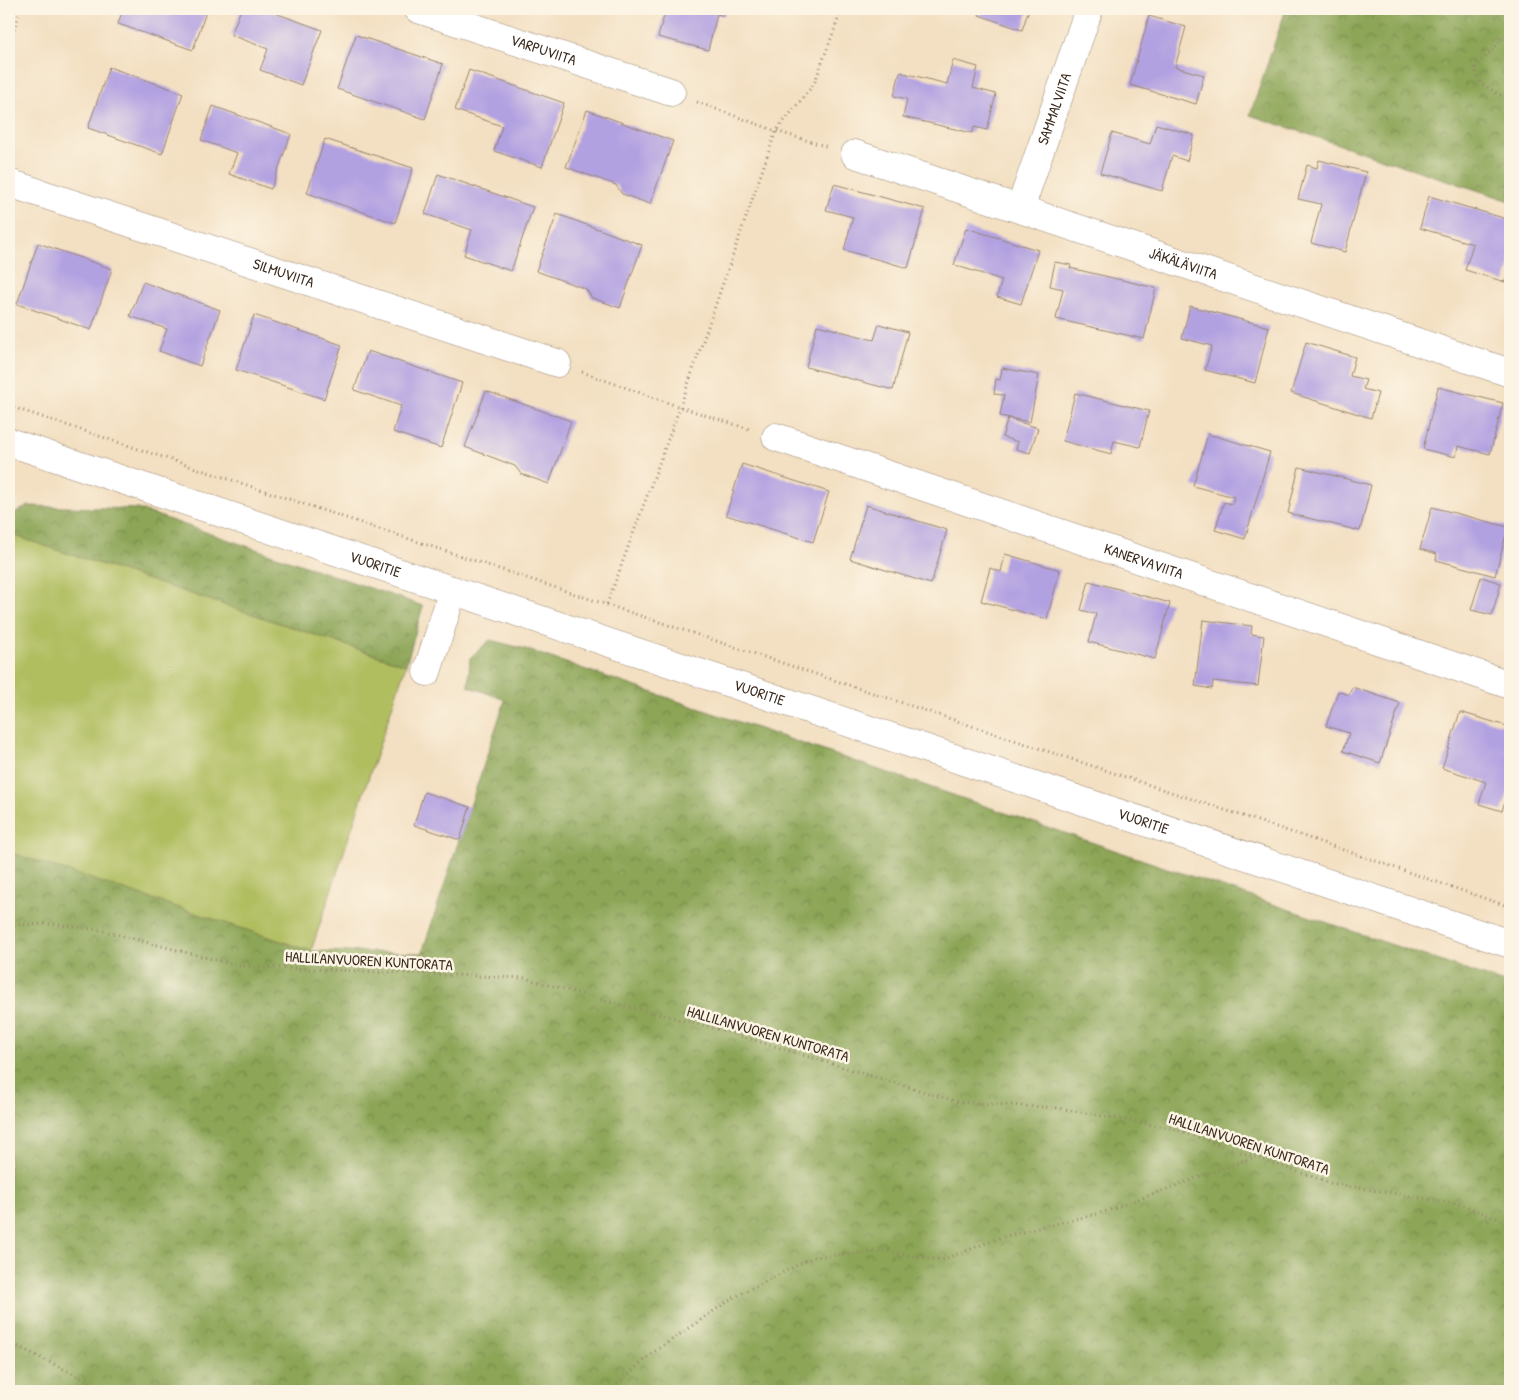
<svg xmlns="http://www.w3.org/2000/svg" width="1519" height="1400" font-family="'Patrick Hand',sans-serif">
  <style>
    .forest { fill: url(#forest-crowns); stroke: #64683a }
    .park { fill: #b0be61; stroke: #767440 }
    .building { fill: #b2a1e1 }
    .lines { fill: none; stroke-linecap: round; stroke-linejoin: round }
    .minor-casing { stroke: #978470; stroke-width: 29 }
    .path { stroke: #978470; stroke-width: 3; stroke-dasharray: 1 4; stroke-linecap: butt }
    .minor { stroke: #fff; stroke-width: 28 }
    .labels { text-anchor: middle; stroke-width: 5; stroke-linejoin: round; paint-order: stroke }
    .street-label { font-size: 15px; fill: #3b2a1e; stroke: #fcf5e5 }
  </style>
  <defs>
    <pattern id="forest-crowns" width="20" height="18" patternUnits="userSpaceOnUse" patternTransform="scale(1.25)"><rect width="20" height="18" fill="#8ca557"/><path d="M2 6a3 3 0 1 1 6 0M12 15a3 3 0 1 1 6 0" fill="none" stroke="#748747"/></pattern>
  </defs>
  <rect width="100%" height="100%" fill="#fcf5e5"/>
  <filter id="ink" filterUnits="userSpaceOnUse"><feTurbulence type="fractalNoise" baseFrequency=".02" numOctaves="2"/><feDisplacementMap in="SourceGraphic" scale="10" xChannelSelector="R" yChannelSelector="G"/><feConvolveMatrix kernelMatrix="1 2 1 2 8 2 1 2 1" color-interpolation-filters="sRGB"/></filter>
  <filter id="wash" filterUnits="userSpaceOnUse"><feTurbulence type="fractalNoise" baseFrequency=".0096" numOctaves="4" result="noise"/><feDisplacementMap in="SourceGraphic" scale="20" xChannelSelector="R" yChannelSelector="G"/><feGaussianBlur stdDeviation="1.12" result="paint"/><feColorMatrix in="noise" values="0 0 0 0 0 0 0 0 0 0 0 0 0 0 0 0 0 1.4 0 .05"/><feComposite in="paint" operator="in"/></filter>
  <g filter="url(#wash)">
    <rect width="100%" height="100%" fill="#f3dfc1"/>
    <g class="forest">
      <polygon points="1286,9 1510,9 1510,201 1250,115"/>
      <polygon points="28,506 138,509 423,606 406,665 9,534 9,516"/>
      <polygon points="490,640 522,648 1510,985 1510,1391 9,1391 9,851 311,951 422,953 505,700 468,686 470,658"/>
    </g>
    <polygon class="park" points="9,534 406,665 311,951 9,852"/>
    <g id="blocks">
      <g class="building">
        <polygon points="123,9 207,9 193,50 118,24"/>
        <polygon points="241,9 264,9 322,30 301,85 260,70 268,49 231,35"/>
        <polygon points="666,9 726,9 724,16 717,14 708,50 658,37"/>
        <polygon points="981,9 1029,9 1022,30 979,15"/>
        <polygon points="1149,16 1186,27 1175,67 1204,75 1196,104 1130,85"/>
        <polygon points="356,35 443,64 425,119 337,89"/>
        <polygon points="953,60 978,67 973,88 996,94 987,130 974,127 972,133 903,117 907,99 894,96 900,72 947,84"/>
        <polygon points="109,67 183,93 162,154 88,128"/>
        <polygon points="469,70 564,103 542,167 494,151 502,126 455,110"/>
        <polygon points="213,106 291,134 271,189 229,174 237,153 201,140"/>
        <polygon points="587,110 673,141 650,204 622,194 616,185 566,167"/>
        <polygon points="1156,124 1194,135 1187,161 1172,156 1162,191 1100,173 1112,133 1150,144"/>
        <polygon points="325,139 413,168 395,223 307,193"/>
        <polygon points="1319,160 1366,172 1345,252 1311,243 1321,204 1298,199 1307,165 1317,168"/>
        <polygon points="438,174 533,207 511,271 464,255 472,230 425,214"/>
        <polygon points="834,184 925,209 908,268 844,250 853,217 826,210"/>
        <polygon points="1429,196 1510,220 1510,264 1505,282 1465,270 1473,244 1420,228"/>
        <polygon points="557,214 642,245 620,308 592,298 586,289 536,271"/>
        <polygon points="966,228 1038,250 1021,304 997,297 1002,280 954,265"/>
        <polygon points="38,243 112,269 91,330 17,304"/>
        <polygon points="1055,262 1071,265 1070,268 1156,288 1144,339 1056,319 1063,289 1050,286"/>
        <polygon points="143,282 220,310 200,366 159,351 167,329 130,316"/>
        <polygon points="1190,306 1269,327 1255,383 1205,370 1212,346 1182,338"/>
        <polygon points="254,315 342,345 324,399 236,370"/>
        <polygon points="879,324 908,332 893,390 806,367 817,325 874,340"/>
        <polygon points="1306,342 1355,357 1350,376 1366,380 1363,389 1378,393 1371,418 1291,393"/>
        <polygon points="368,351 462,383 441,448 393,432 401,406 354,390"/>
        <polygon points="1002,368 1039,375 1030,422 1000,416 1004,395 994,394 996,379 1000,380"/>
        <polygon points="1438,387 1503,403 1490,454 1458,446 1456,457 1423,449"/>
        <polygon points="486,391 571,421 549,484 521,474 515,466 465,447"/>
        <polygon points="1075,393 1149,411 1140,447 1114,441 1111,454 1063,441"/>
        <polygon points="1008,418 1038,428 1030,453 1016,449 1018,442 1002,437"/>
        <polygon points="1208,434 1270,452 1245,539 1215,530 1224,502 1232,504 1234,497 1193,486"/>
        <polygon points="742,464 829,492 813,542 726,515"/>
        <polygon points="1299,467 1371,485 1360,531 1288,513"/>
        <polygon points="866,505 947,530 931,584 850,559"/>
        <polygon points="1432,507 1508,527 1495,576 1436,560 1437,554 1420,549"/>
        <polygon points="1005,554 1060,570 1047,619 981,601 990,568 1001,572"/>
        <polygon points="1481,577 1501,583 1492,615 1471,610"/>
        <polygon points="1089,581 1170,603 1155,659 1089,642 1096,614 1081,610"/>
        <polygon points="1203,620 1252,626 1251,634 1264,636 1258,686 1213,681 1212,689 1195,686"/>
        <polygon points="1352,687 1400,703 1380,763 1343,751 1349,733 1326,726 1338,691 1349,695"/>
        <polygon points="1460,712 1510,727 1510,786 1502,811 1479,804 1486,782 1442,768"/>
        <polygon points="424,792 470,807 460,840 414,825"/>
      </g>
    </g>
  </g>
  <g filter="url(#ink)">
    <use href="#blocks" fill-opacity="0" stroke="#978470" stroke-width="1"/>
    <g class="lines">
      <g class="minor-casing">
        <g id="minor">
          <path id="s1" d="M418,9l253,83"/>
          <path id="s2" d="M855,154l655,219"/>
          <path id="s3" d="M9,183l548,180"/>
          <path id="s4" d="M1020,209l69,-200"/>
          <path id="s5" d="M776,437l734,248"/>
          <path id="s6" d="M9,442l1501,502"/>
          <polyline points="427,672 453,590"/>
        </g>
      </g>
      <g class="path">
        <polyline points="1510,31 1475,68 1480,83 1500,95 1510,97"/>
        <polyline points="9,44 21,9"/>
        <polyline points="697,102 776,131 828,147"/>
        <polyline points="582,372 680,407 749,429"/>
        <polyline points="9,406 1297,834 1510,907"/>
        <polyline points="607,604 680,407 776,131 814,84 842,9"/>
        <polyline points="9,925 54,924 100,930 239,966 524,978 614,1003 714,1028 958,1102 1057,1108 1171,1128 1331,1183 1463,1205 1510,1224"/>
        <polyline points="423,953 425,974"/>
        <polyline points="9,1342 108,1391"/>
        <polyline points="610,1391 651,1354 731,1299 813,1257 882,1251 942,1260 1002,1237 1104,1212 1254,1157"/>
      </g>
      <use href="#minor" class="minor"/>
    </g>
  </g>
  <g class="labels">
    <g class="street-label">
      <text dy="5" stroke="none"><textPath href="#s1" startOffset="132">VARPUVIITA</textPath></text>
      <text dy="5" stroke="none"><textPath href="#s4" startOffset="106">SAMMALVIITA</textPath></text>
      <text dy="5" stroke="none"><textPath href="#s2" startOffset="346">JÄKÄLÄVIITA</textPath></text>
      <text dy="5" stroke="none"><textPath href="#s3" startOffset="289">SILMUVIITA</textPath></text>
      <text dy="5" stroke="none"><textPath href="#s5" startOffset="388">KANERVAVIITA</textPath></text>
      <text dy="5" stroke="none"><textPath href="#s6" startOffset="386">VUORITIE</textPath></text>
      <text dy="5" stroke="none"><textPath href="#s6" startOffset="791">VUORITIE</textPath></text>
      <text dy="5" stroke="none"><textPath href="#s6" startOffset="1196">VUORITIE</textPath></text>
      <text transform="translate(369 961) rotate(3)" y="5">HALLILANVUOREN KUNTORATA</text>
      <text transform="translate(768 1034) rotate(16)" y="5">HALLILANVUOREN KUNTORATA</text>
      <text transform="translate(1249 1144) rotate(18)" y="5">HALLILANVUOREN KUNTORATA</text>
    </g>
  </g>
  <rect width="1519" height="1400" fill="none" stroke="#fcf5e5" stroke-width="30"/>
</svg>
